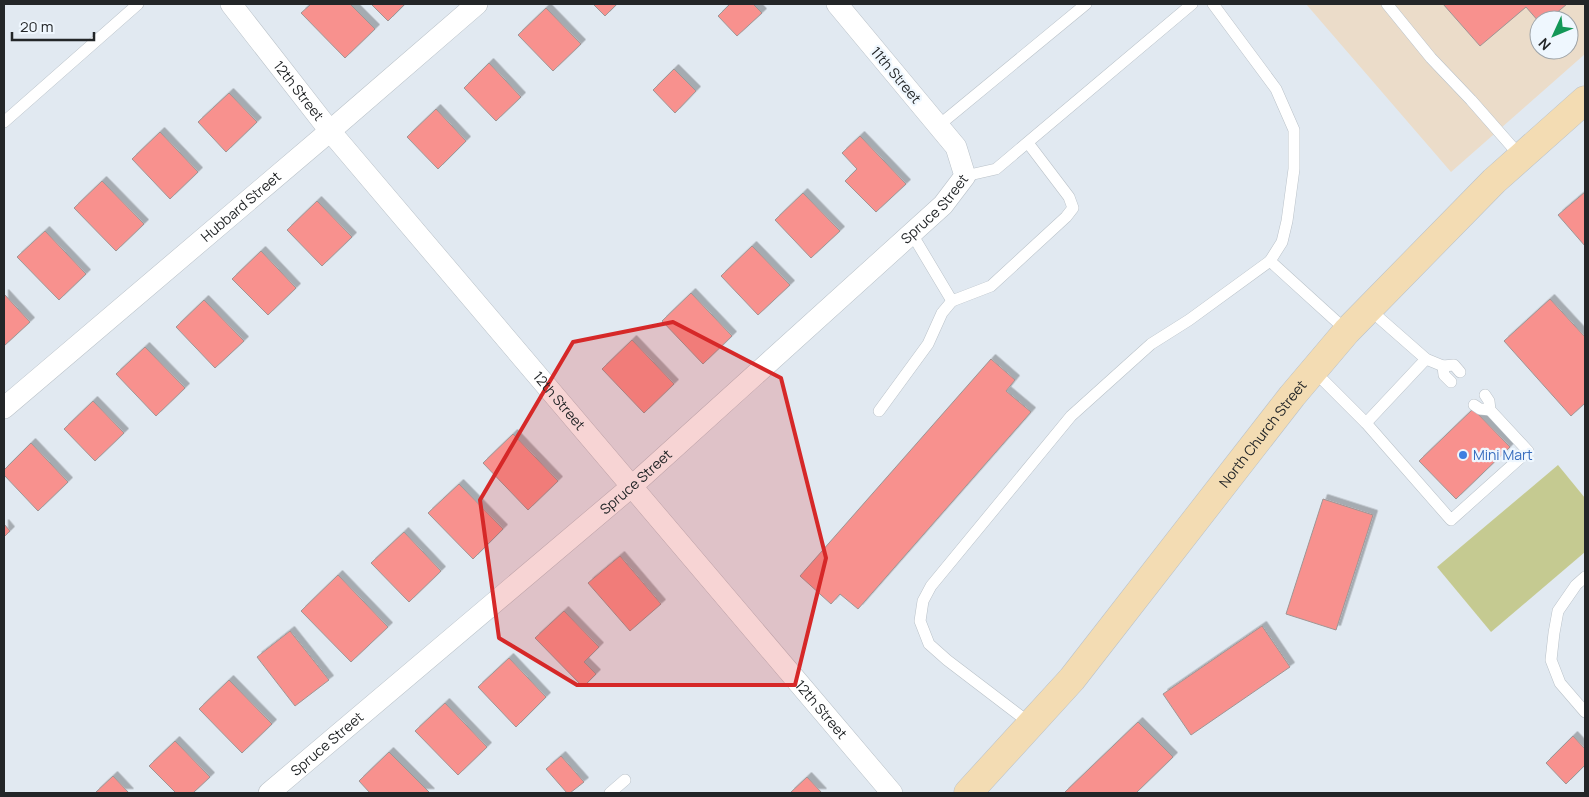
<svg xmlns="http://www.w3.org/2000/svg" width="1589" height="797" font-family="Manrope,sans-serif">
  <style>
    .industrial { fill: #ebdcc9; fill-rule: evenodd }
    .green { fill: #c5ca91 }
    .building { fill: #f8918e; stroke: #a09594; filter: url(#shadow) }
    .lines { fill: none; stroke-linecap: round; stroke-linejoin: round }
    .lane-casing { stroke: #bac2c9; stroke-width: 12 }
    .street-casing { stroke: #bac2c9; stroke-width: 22 }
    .secondary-casing { stroke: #bac2c9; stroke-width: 29 }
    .lane { stroke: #fff; stroke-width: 11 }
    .street { stroke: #fff; stroke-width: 21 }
    .secondary { stroke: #f3dcb3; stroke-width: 28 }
    .marked { fill: #d62828; fill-opacity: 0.2; stroke: #d62828; stroke-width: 4; stroke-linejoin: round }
    .shop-dot { fill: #3f7fe0; stroke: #eff7fe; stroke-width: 2 }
    .labels { text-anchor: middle; stroke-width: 4.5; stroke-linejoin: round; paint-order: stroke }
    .street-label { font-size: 14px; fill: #232628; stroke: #eff7fe }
    .shop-label { font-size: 14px; fill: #366cbe; stroke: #eff7fe; text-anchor: start }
  </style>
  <defs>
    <filter id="shadow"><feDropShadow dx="4.5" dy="-4.5" stdDeviation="0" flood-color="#0004"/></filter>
  </defs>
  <rect width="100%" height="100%" fill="#e1e9f1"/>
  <path class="industrial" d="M1306,4h279v50l-134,118zM1539,20h30v30h-30z"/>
  <polygon class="green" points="1558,465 1585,498 1585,552 1491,632 1437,567"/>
  <g class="building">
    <polygon points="311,4 350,4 375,29 345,58 301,13"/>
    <polygon points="374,4 405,4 388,21 372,5"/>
    <polygon points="593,4 617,4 605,16"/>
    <polygon points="730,4 753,4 762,13 737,36 718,16"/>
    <polygon points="1443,4 1567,4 1548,20 1539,20 1539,22 1526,7 1480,46"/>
    <polygon points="546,8 581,44 553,71 518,35"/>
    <polygon points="489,63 521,97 496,121 464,88"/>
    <polygon points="674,69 696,91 675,113 653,90"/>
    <polygon points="229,93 257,122 226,152 198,122"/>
    <polygon points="436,109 466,141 438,169 407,137"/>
    <polygon points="160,132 198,172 170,199 132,159"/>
    <polygon points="860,136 906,184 876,212 845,181 857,169 842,153"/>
    <polygon points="102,181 144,224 116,251 74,208"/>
    <polygon points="1585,192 1585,246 1558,215"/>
    <polygon points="803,193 840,231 811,258 775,220"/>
    <polygon points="317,201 352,237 322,266 287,230"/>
    <polygon points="45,231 86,274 59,300 17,257"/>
    <polygon points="752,246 790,285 758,315 721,276"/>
    <polygon points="261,251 296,288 268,315 232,279"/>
    <polygon points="691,293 732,336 703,364 662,321"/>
    <polygon points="4,294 30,322 4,346"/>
    <polygon points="1550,299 1585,337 1585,403 1571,416 1504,341"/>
    <polygon points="204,300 244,341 215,368 176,327"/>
    <polygon points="632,340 674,384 644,413 602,369"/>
    <polygon points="145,347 185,388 156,416 116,374"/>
    <polygon points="991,359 1015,380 1006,391 1031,412 858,609 840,594 831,604 800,576"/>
    <polygon points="93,401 124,433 95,461 64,429"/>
    <polygon points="1473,409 1510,447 1456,499 1419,461"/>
    <polygon points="513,434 558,481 528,510 483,463"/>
    <polygon points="31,443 68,482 38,511 4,475 4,470"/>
    <polygon points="459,484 503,529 473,559 428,513"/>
    <polygon points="1323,499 1373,515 1336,630 1286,614"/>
    <polygon points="4,524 10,531 4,537"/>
    <polygon points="404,532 441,571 409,602 371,563"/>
    <polygon points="620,556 661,604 630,631 588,583"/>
    <polygon points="338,575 388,627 351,662 301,611"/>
    <polygon points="564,611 599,647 584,662 596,674 583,687 535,638"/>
    <polygon points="1262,626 1290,667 1191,735 1163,694"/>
    <polygon points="290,631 329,680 295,706 257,657"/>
    <polygon points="509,658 546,697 516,727 478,687"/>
    <polygon points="229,680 272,724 242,753 199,709"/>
    <polygon points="445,703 487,747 458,775 415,731"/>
    <polygon points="1138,722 1173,757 1136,793 1064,793"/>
    <polygon points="1573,736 1585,749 1585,765 1566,784 1546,763"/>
    <polygon points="175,741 210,777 193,793 176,793 149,766"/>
    <polygon points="389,752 430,793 370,793 359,781"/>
    <polygon points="561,756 584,782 570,793 567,793 546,769"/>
    <polygon points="113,776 129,793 95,793"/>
    <polygon points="807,777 822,793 790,793"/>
  </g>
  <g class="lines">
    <g class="lane-casing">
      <g id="lane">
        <polyline points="1387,4 1431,58 1471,100 1521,157"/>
        <polyline points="4,122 138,4"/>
        <polyline points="938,126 1086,4"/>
        <polyline points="965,176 996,169 1192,4"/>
        <polyline points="912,234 952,301 991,286 1066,217 1073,208 1069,197 1028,143"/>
        <polyline points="1270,261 1347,331"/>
        <polyline points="1369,309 1426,359 1443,366 1454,365 1460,372"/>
        <polyline points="1443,366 1444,375 1451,382"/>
        <polyline points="1313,370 1366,423 1451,520 1528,451 1490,410 1489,401 1485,395"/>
        <polyline points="1474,405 1480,409 1490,410"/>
        <polyline points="879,411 928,344 942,313 952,301"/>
        <polyline points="1366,423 1426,359"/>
        <polyline points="1585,577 1576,585 1558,611 1554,633 1551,660 1560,683 1585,712"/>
        <polyline points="1031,724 947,660 929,644 920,621 923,601 931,586 1071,416 1151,344 1189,320 1270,261 1282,242 1287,221 1294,169 1294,130 1276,89 1213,4"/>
        <polyline points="610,793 625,780"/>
      </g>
    </g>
    <g class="street-casing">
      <g id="street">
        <path id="s1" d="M231,4l99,127 562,662"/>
        <path id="s2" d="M4,408l326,-277 147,-127"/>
        <path id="s3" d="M269,793l362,-306 312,-282 22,-29 -9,-29 -119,-143"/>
      </g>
    </g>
    <g class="secondary-casing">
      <g id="secondary">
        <path id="s4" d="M968,793l104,-114 220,-283 55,-65 147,-150 91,-81"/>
      </g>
    </g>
    <use href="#lane" class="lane"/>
    <use href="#street" class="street"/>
    <use href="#secondary" class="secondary"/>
  </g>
  <path class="marked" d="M673,322l108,56 45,180 -31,127h-218l-78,-47 -19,-138 93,-158z"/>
  <circle class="shop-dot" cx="1463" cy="455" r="5"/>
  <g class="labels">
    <g class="street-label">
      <text transform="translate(896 75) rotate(50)" y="5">11th Street</text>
      <text dy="5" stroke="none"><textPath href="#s1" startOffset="110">12th Street</textPath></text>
      <text dy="5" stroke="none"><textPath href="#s2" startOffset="311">Hubbard Street</textPath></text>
      <text dy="5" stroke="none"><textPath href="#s3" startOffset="886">Spruce Street</textPath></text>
      <text dy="5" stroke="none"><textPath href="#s1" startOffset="515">12th Street</textPath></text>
      <text dy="5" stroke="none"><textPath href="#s4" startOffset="465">North Church Street</textPath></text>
      <text dy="5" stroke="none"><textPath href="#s3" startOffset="481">Spruce Street</textPath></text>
      <text dy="5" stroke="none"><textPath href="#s1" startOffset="920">12th Street</textPath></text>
      <text dy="5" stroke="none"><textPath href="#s3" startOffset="76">Spruce Street</textPath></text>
    </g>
    <g class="shop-label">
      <text x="1473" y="460">Mini Mart</text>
    </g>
  </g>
  <rect width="1589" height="797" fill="none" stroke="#232628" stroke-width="10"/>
  <g transform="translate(1554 35) rotate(226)"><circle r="24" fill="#eff7fe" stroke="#9da3a8"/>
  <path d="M0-4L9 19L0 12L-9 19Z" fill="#139757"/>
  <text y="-8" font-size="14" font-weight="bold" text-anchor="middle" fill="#232628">N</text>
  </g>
  <path d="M12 32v8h82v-8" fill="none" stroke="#232628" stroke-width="2.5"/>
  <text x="20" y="32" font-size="15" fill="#232628" stroke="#eff7fe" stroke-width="4" paint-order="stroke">20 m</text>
</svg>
